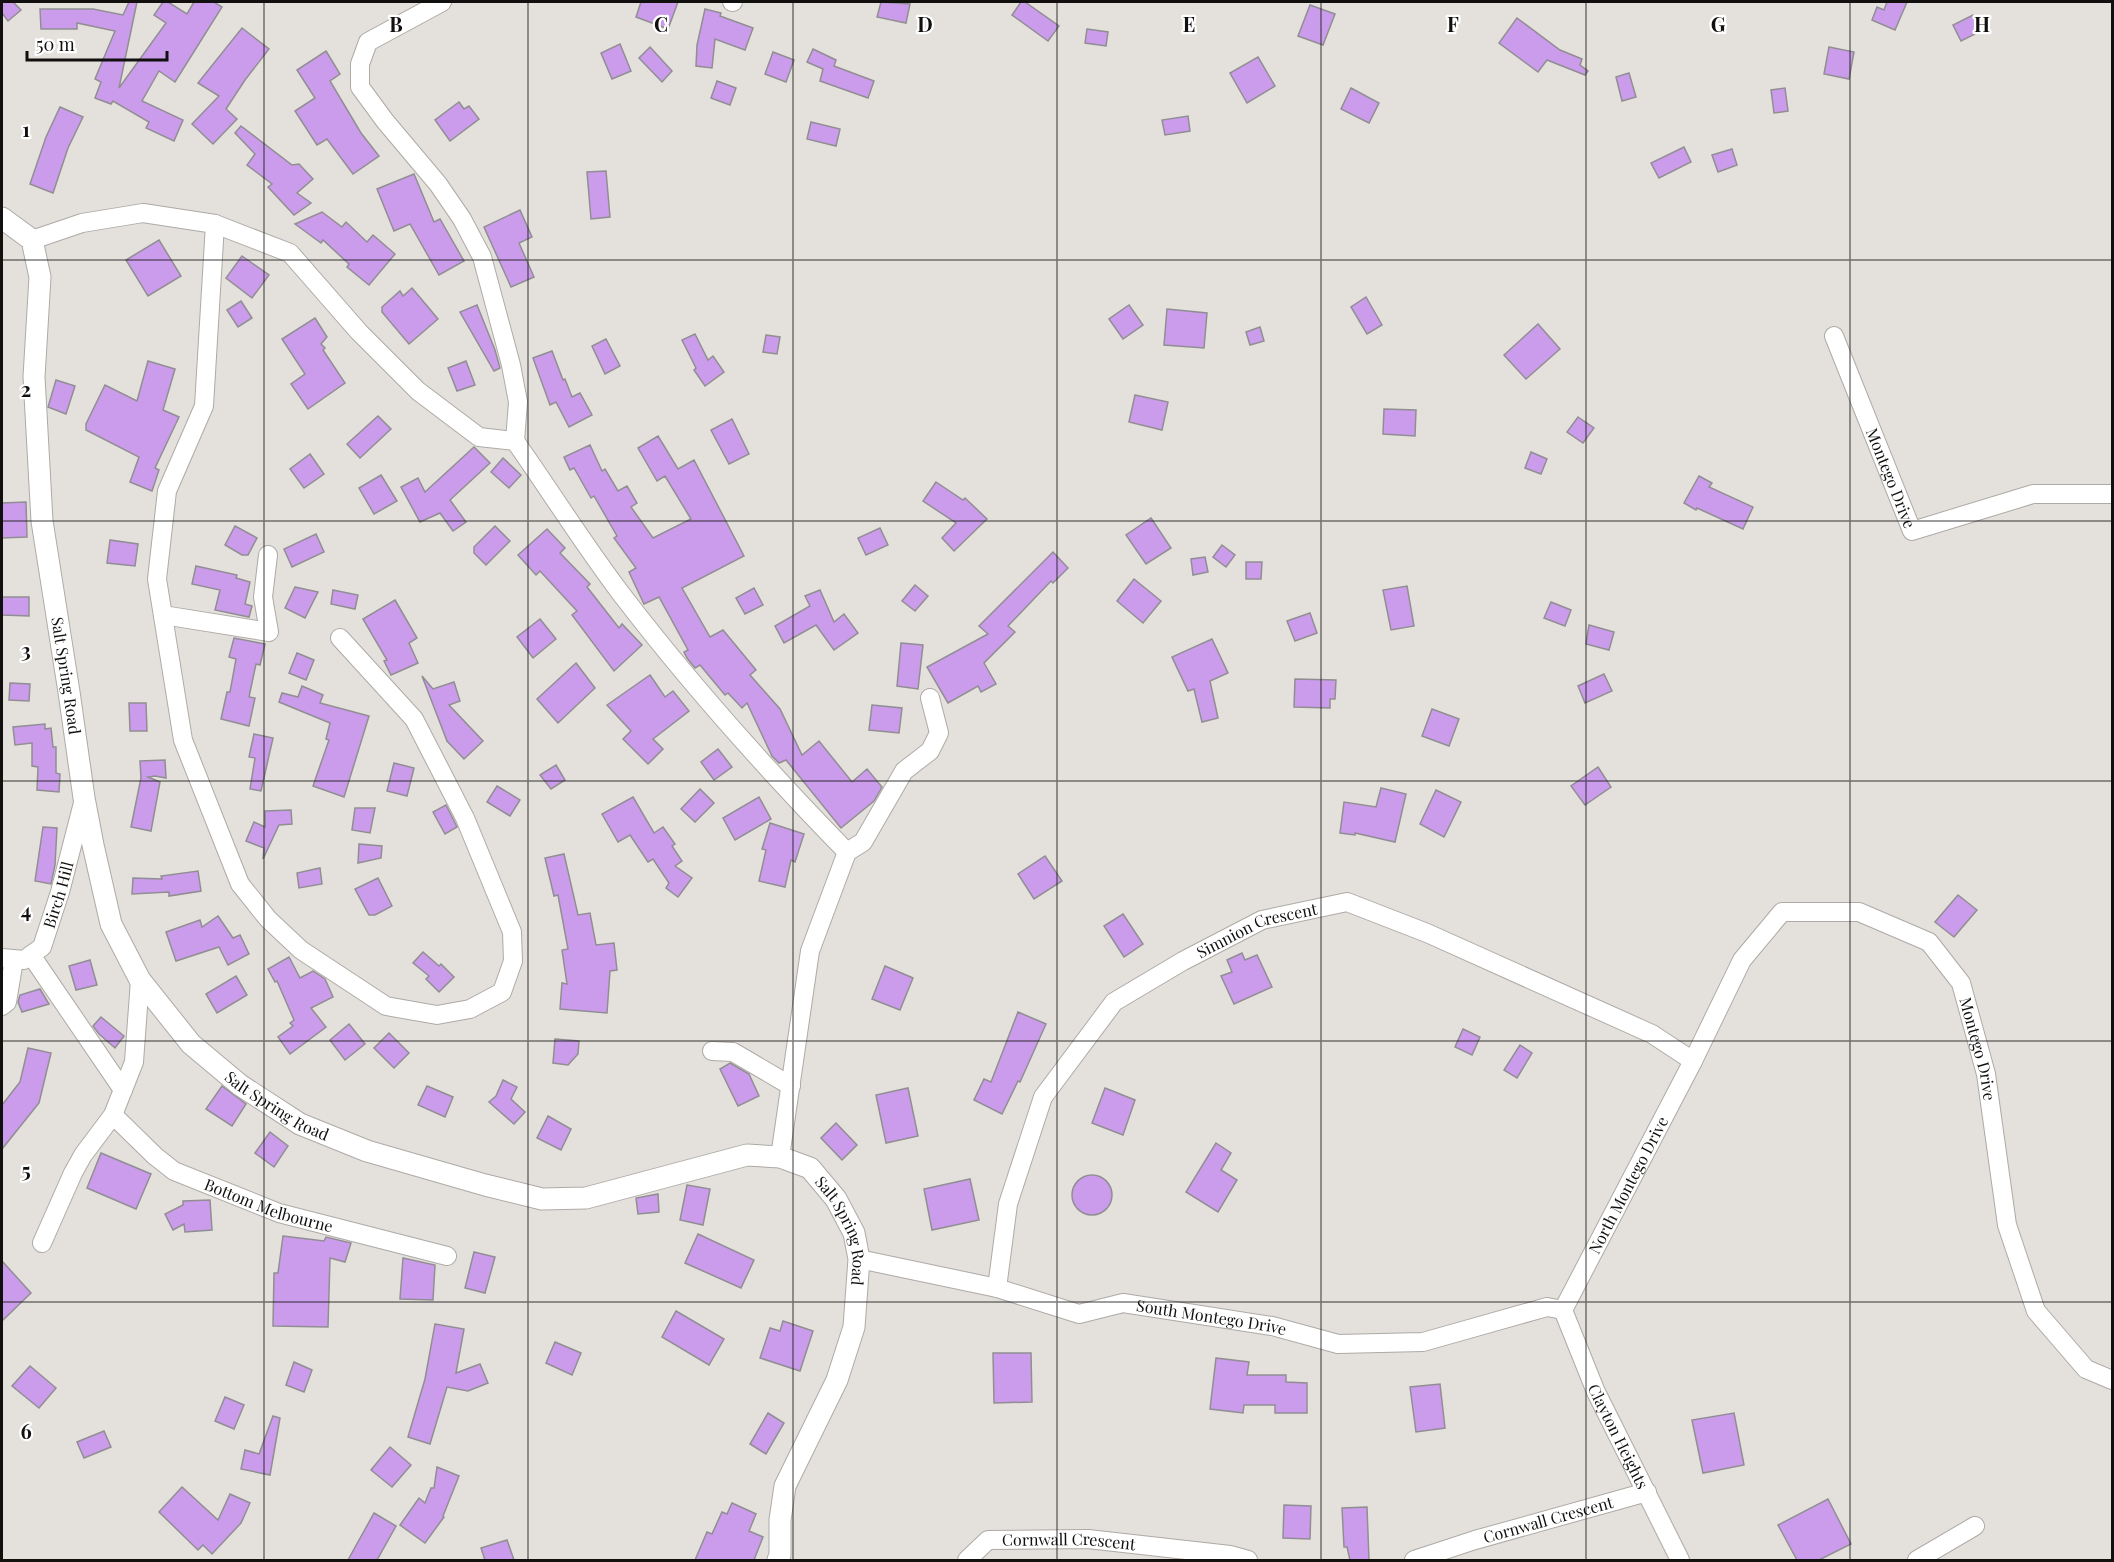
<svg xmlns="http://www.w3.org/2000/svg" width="2114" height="1562" font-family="'Playfair Display',serif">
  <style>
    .building { fill: #cb9ceb; stroke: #918e93; stroke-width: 1.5 }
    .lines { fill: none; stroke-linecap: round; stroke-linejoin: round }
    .minor-casing { stroke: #aeaaa6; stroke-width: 20 }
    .tertiary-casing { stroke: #aeaaa6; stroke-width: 23 }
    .minor { stroke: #fff; stroke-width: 18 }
    .tertiary { stroke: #fff; stroke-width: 21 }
    .grid { fill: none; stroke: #11100f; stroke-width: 1.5; stroke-opacity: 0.55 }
    .labels { text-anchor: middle; stroke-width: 4.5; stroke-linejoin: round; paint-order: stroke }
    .street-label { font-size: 16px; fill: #11100f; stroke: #fff }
    .grid-label { font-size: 20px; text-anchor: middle; font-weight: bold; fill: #11100f; stroke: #fff; stroke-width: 4.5; stroke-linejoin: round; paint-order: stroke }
  </style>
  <rect width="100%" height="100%" fill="#e4e0dc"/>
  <g class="building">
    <polygon points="2,2 13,2 21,10 8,21 2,13"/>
    <polygon points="129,2 137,2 119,88 166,23 154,15 163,2 168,2 187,14 194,2 214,2 222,7 175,82 159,71 142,101 183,120 174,141 146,128 149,122 113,101 111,104 95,98 101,82 95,79 115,31 77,23 77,29 41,29 40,9 93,9 123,15"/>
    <polygon points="641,2 678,2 668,29 636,17"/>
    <polygon points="881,2 910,4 906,23 877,17"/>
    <polygon points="1021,2 1025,2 1059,26 1048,41 1012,15"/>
    <polygon points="1887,2 1907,2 1895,30 1872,20 1877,7 1884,10"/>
    <polygon points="1310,5 1335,14 1323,45 1298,36"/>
    <polygon points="705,9 721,13 720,16 753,28 745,50 715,39 712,68 696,66 697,45"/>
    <polygon points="1973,15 1981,31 1961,41 1953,25"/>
    <polygon points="1517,18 1560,50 1582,59 1580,65 1588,71 1585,75 1547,60 1538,72 1499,43"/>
    <polygon points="242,28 269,49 245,80 226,109 237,119 213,144 192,124 219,96 198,83"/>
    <polygon points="1087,29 1108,32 1106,46 1085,43"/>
    <polygon points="620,44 631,71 612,79 601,53"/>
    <polygon points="650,47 672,71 662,82 639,58"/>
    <polygon points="1829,47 1854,52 1849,79 1824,74"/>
    <polygon points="813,49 836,60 834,66 874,81 868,98 820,81 823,69 807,62"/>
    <polygon points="326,51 340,74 330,81 361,133 379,156 353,174 327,139 317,145 295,111 315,98 297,70"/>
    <polygon points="773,52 794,60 786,82 765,74"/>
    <polygon points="1258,57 1275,86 1247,103 1230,73"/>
    <polygon points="1629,73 1636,97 1622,101 1616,77"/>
    <polygon points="717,81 736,88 730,105 711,98"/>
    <polygon points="1351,88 1379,103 1369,123 1341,109"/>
    <polygon points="1785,88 1788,111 1774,113 1771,90"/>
    <polygon points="459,102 464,109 469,106 479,119 450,141 435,120"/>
    <polygon points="60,107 83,117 68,148 53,193 30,184 46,137"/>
    <polygon points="1188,116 1190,131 1165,135 1162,120"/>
    <polygon points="811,122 840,129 836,146 807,139"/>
    <polygon points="241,126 292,165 299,164 313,179 297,193 311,203 294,215 268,187 272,184 247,165 255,154 235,133"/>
    <polygon points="1684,147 1691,162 1659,178 1651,163"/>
    <polygon points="1732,149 1737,165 1718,172 1712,155"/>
    <polygon points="606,171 610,217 591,219 587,172"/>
    <polygon points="414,174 434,222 440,219 464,261 439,275 410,224 394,231 377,189"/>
    <polygon points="520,210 532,237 519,243 534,277 511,287 484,227"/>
    <polygon points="322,212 342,227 346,222 367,242 373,235 395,254 369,285 347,267 349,264 323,240 321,243 295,224"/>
    <polygon points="159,240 181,276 148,296 126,260"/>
    <polygon points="242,256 269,275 252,298 226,278"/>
    <polygon points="412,288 438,319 409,344 382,312 382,307 400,291 403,296"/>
    <polygon points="1366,297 1382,325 1367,334 1351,307"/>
    <polygon points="241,301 252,318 238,327 227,310"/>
    <polygon points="477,305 495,350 500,368 494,371 460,312"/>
    <polygon points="1129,305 1143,325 1123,339 1109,319"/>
    <polygon points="1167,309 1207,313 1204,348 1164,345"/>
    <polygon points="315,318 327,337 321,344 325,348 323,350 345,383 308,409 291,384 305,374 282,339"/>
    <polygon points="1538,324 1560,349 1526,379 1504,355"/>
    <polygon points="1260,327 1264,341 1250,345 1246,332"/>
    <polygon points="695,334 708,360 713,356 724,372 705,386 694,370 696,368 682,340"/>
    <polygon points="766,335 780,337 777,354 763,352"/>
    <polygon points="606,339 620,366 605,374 592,346"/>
    <polygon points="552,351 563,380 565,379 572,397 580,393 592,415 569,427 556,402 550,405 533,358"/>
    <polygon points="148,361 175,369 163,410 179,417 155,468 159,470 152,491 130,482 139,457 86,430 86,424 105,385 137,401"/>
    <polygon points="466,361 475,385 457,391 448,368"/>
    <polygon points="56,380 75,386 66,414 48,407"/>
    <polygon points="1135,395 1168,402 1162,430 1129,422"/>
    <polygon points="1384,409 1416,410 1415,436 1383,434"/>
    <polygon points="378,416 391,429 360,458 347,444"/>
    <polygon points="1578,417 1594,428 1583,443 1567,432"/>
    <polygon points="732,419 749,454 729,464 711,430"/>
    <polygon points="658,436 678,469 694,460 744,556 682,588 710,637 723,630 756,670 750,675 780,709 802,755 819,741 852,782 867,769 882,787 874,801 841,828 786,760 779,763 772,756 747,703 742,708 728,693 725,695 700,665 695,668 687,658 684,652 688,650 659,597 644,604 629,572 636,568 614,538 617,536 594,496 591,498 574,468 570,470 564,457 590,445 602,471 605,469 618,491 627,486 637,503 631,507 653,538 691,519 665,476 657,481 638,448"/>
    <polygon points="474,447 490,463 450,500 466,522 453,531 440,513 420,522 401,487 418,478 425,492"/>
    <polygon points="1531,452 1547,459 1541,474 1525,468"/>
    <polygon points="310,454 324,474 304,488 290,469"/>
    <polygon points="503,458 521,475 509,488 491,472"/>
    <polygon points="381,475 397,501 374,514 359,488"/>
    <polygon points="1699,476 1712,483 1709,487 1753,507 1743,529 1697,508 1696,510 1684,503"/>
    <polygon points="936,482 963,500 965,498 987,519 954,551 942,538 956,523 923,501"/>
    <polygon points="26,502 27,537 2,538 2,503"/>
    <polygon points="1151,518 1171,548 1146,564 1126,535"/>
    <polygon points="235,526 257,538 248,555 242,555 225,545"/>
    <polygon points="495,526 510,541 486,565 474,553 474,547"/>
    <polygon points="880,528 888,545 866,555 858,538"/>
    <polygon points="547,529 565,548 560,553 590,584 587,587 619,628 622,624 642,645 614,671 572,615 577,611 540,571 536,575 518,555"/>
    <polygon points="316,534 324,552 292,567 284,549"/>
    <polygon points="110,540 138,544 135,566 107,563"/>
    <polygon points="1222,545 1235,555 1226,567 1213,557"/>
    <polygon points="1053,552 1068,568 1053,583 1051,581 1008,626 1015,632 984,663 996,684 981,692 978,686 948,703 927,667 988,634 979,626"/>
    <polygon points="1205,557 1208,572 1193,575 1191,559"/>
    <polygon points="1246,562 1262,562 1261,579 1246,579"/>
    <polygon points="196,566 237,575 236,578 250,582 245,604 252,606 249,617 215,610 220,590 192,584"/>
    <polygon points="1134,579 1161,601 1143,623 1117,601"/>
    <polygon points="915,585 928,596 915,611 902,601"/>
    <polygon points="1407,586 1414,626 1391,630 1383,590"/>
    <polygon points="295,587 318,592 305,618 285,608"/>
    <polygon points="754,588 763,605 745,614 736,598"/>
    <polygon points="333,590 358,595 355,609 331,604"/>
    <polygon points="820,590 834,622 844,614 858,633 834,650 816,625 784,643 775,626 810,606 805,596"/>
    <polygon points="2,597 29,597 29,616 2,615"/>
    <polygon points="395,600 417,638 409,643 418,663 391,675 384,661 387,660 363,619"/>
    <polygon points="1551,602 1571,610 1565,626 1544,618"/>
    <polygon points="1310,613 1317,633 1295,641 1287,621"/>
    <polygon points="540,619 556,639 533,658 517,637"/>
    <polygon points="1589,625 1614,632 1609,650 1586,644"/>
    <polygon points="234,638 265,644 260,665 256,664 249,697 255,698 249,726 221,719 227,692 230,692 236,659 229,657"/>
    <polygon points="1212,639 1228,673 1210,681 1218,718 1202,722 1194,689 1188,691 1172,657"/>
    <polygon points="901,643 923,645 918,689 897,686"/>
    <polygon points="297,653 314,660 306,680 289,673"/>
    <polygon points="576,663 595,688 558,723 537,699"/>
    <polygon points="1604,674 1612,691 1585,703 1578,686"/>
    <polygon points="650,675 665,697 673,691 689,711 653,739 663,749 648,764 623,739 631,731 607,705"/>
    <polygon points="422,676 433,689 454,682 460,701 449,705 483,741 464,759 447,741"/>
    <polygon points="1295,679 1336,680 1335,699 1330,699 1330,708 1294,707"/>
    <polygon points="10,683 30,684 29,701 9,700"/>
    <polygon points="302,686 323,695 320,703 369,716 344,797 313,786 329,740 326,739 330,723 279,702 282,693 298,697"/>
    <polygon points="129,703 146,703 147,731 130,731"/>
    <polygon points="872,705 902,708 899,733 869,730"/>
    <polygon points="1432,709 1459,719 1449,746 1422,736"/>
    <polygon points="45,724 45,729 51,728 53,747 56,747 56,773 60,774 59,792 37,790 38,767 32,766 32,743 15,745 13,727"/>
    <polygon points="254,734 273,738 261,791 250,789 255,758 249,757"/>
    <polygon points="718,749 732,767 714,780 701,762"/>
    <polygon points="165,760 166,778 155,776 148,777 160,782 151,831 131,827 141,778 140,761"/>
    <polygon points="394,763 414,768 407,796 387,791"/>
    <polygon points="556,765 565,780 551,789 540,775"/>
    <polygon points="1598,767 1611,787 1585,805 1571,786"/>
    <polygon points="497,786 520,800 510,816 487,802"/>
    <polygon points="1381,788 1406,794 1395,842 1355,833 1355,835 1340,833 1344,802 1376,807"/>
    <polygon points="700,789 714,803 695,822 681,809"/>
    <polygon points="1436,790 1461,802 1444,837 1420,824"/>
    <polygon points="633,797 654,833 663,827 675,844 672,846 682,861 675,866 692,878 678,897 666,888 669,883 653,859 648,862 630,835 618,842 602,814"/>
    <polygon points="759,797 771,819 735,840 723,818"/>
    <polygon points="446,805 457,827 445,834 433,812"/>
    <polygon points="355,808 375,808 370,833 352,830"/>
    <polygon points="291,810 292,824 279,825 263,859 264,848 246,841 254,822 265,827 265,811"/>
    <polygon points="770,823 804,834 795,862 791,860 785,887 759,881 766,850 762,849"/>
    <polygon points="43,827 57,828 55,865 51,884 35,881"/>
    <polygon points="359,844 382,846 381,858 358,863"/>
    <polygon points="564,854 578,915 590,913 596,945 614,943 617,970 610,971 607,1013 560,1009 562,983 567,984 562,950 568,949 558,895 554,896 545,858"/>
    <polygon points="1045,856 1062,881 1034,899 1018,874"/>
    <polygon points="320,868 322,884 299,888 297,873"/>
    <polygon points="198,871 201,891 169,896 169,892 132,894 133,878 162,879 161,876"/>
    <polygon points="378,878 392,906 375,915 369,915 355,889"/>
    <polygon points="1958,895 1977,910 1954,937 1935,922"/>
    <polygon points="1123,914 1143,944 1124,957 1104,926"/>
    <polygon points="218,916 233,938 240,935 249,954 228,965 219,947 176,961 166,932 200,920 202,927"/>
    <polygon points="423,952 439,966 441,964 454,977 439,992 426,979 429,976 413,963"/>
    <polygon points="1242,953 1245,960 1257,955 1272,987 1234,1004 1221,976 1232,972 1227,960"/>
    <polygon points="289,957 300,978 313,971 325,979 333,997 311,1008 326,1027 290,1054 278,1037 293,1026 290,1023 294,1020 277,981 275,982 268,969"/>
    <polygon points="90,960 97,985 76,990 69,966"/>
    <polygon points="885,966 913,978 900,1010 872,999"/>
    <polygon points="236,976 247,995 217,1013 206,994"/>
    <polygon points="40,989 49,1004 22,1012 18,1002 20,995"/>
    <polygon points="1018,1012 1046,1024 1020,1082 1018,1081 1002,1114 974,1100 984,1079 991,1082"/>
    <polygon points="101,1017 124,1036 115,1048 99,1034 93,1026"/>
    <polygon points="349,1024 365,1044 345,1060 330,1040"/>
    <polygon points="1463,1029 1480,1037 1472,1055 1455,1047"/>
    <polygon points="389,1033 409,1053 394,1068 374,1048"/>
    <polygon points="555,1039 579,1041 578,1054 568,1065 553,1063"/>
    <polygon points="1520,1045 1532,1053 1517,1078 1504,1070"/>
    <polygon points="28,1048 51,1053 39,1103 2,1149 2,1105 20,1082"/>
    <polygon points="730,1063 749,1074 759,1096 738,1106 720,1069"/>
    <polygon points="503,1080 517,1087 511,1099 525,1112 514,1124 489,1102 496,1096"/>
    <polygon points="222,1086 246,1104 232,1126 206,1109"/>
    <polygon points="427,1086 453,1097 445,1117 418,1105"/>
    <polygon points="908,1088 918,1136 886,1143 876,1095"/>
    <polygon points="1105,1088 1135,1100 1123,1135 1092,1123"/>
    <polygon points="548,1116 571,1129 561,1150 537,1138"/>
    <polygon points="836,1123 857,1145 842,1160 821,1138"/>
    <polygon points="270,1132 288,1146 274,1167 255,1153"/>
    <polygon points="1216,1143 1231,1153 1221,1170 1237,1180 1218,1212 1186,1192"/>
    <polygon points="101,1153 151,1174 136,1209 87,1188"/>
    <circle cx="1092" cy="1195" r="20"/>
    <polygon points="970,1179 979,1220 932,1230 924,1189"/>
    <polygon points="687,1185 710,1189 703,1225 680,1220"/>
    <polygon points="658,1194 659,1212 638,1214 636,1198"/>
    <polygon points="210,1200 212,1230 185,1232 184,1224 173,1230 165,1214 183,1205 183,1201"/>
    <polygon points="698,1234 754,1260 741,1288 685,1263"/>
    <polygon points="283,1236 324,1241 326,1237 351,1243 345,1262 330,1258 328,1327 273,1326 274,1273 278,1273"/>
    <polygon points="474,1252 495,1257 485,1293 465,1288"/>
    <polygon points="403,1258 435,1265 433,1300 400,1299"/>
    <polygon points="2,1261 31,1293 2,1321"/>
    <polygon points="676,1311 724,1339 709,1365 662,1337"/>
    <polygon points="783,1321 813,1331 800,1371 760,1358 770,1328 780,1331"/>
    <polygon points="435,1324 464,1329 456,1373 480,1364 488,1383 468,1391 447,1387 430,1444 408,1437 425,1379"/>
    <polygon points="555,1342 581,1353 572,1375 546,1363"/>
    <polygon points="993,1353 1031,1353 1032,1402 994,1403"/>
    <polygon points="1216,1358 1249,1362 1247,1375 1286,1375 1286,1382 1307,1383 1307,1413 1275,1413 1275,1405 1244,1405 1243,1413 1210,1409"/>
    <polygon points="294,1362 312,1370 304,1392 286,1385"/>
    <polygon points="30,1366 56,1388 39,1408 12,1386"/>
    <polygon points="1440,1384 1445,1428 1416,1432 1410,1387"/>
    <polygon points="225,1397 244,1405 234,1429 215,1421"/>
    <polygon points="768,1413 784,1423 766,1454 750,1444"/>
    <polygon points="1734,1413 1744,1465 1703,1473 1692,1420"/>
    <polygon points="273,1416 280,1418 270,1475 241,1469 245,1450 259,1454"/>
    <polygon points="104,1431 111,1447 84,1458 77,1442"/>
    <polygon points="390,1447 411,1465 392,1487 371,1470"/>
    <polygon points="437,1467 459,1476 443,1516 444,1517 425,1543 400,1525 419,1498 425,1503 431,1488 434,1488"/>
    <polygon points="182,1487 218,1520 230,1494 250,1503 241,1523 212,1554 203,1545 198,1550 159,1512"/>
    <polygon points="1828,1499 1851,1544 1819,1560 1797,1560 1778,1525"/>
    <polygon points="732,1503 756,1514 749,1531 763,1537 754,1560 695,1560 707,1532 712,1534 722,1512 727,1514"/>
    <polygon points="1284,1505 1311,1506 1310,1539 1283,1538"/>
    <polygon points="1367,1507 1369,1560 1350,1560 1347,1547 1344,1547 1342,1508"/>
    <polygon points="374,1513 396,1526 377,1560 348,1560"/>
    <polygon points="507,1540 514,1560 485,1560 481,1548"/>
  </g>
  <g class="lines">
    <g class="minor-casing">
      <g id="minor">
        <polyline points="442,2 368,42 360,64 360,87 385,121 438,184 462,219 482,257 511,365 518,402 515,441"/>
        <polyline points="732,2 733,2"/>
        <polyline points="215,224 204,406 167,491 157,579 183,740 240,884 268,919 301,950 386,1006 437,1015 470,1009 502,992 513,961 512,932 465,818 414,719 340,638"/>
        <path d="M32,240l50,-17 61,-10 72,11 75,29 69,79 59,59 61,46 36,4c36,51 69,104 107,154 69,90 145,175 225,257l-37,99 -30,206"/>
        <path id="s1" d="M1834,336l78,195 121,-37h79"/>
        <polyline points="163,615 269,632 263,597 268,555"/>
        <polyline points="847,852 863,842 904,771 930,751 939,733 930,698"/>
        <polyline points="31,955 123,1090"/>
        <path id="s2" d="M2,958l22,2 18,-13 18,-55 24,-93"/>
        <polyline points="2,1006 7,1002 14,960"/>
        <polyline points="712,1051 733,1052 791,1086"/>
        <path id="s3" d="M113,1115l42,41 19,15 105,42 168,43"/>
        <polyline points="42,1243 73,1173 83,1155 113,1115 134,1062 140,980"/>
        <path id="s4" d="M859,1259l138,29 82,26 44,-11 149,23 66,18 85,-2 124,-35 16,3"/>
        <path id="s5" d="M997,1288l11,-84 35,-107 71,-95 69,-41 79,-41 85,-18 80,31 225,101 41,27"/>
        <path id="s6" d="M1563,1310l130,-249 49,-101 40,-48h77l70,30 32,41 25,91 21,151 29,86 50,58 26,11"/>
        <path id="s7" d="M1563,1310l33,82 84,168"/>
        <path id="s8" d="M967,1560l21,-20 100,-1 142,16 18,5"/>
        <path id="s9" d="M1414,1560l61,-20 172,-48"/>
        <polyline points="1917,1560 1975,1526"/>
      </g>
    </g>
    <g class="tertiary-casing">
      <g id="tertiary">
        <path id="s10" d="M2,218l30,22 8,37 -6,100 8,144 27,171 15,106 9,47 18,79 29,56 51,64 49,41 60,39 67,27 118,34 57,14 44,-1 161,-43 33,2 30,11 26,31 18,34 5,26 -5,68 -17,53 -52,106 -5,34v35l-2,5"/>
      </g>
    </g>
    <use href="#minor" class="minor"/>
    <use href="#tertiary" class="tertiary"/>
  </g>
  <path class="grid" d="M264,2v1558M528,2v1558M793,2v1558M1057,2v1558M1321,2v1558M1586,2v1558M1850,2v1558M2,260h2110M2,521h2110M2,781h2110M2,1041h2110M2,1302h2110"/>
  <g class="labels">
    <g class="street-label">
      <text dy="6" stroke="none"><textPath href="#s1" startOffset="153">Montego Drive</textPath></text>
      <text dy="6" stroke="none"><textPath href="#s10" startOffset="476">Salt Spring Road</textPath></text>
      <text dy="6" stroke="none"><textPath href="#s2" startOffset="99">Birch Hill</textPath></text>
      <text dy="6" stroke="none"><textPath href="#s5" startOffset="477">Simnion Crescent</textPath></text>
      <text dy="6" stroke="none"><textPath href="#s6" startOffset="729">Montego Drive</textPath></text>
      <text dy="6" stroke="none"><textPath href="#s10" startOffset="980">Salt Spring Road</textPath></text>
      <text dy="6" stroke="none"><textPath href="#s6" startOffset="141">North Montego Drive</textPath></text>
      <text dy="6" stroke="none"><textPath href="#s3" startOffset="184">Bottom Melbourne</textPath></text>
      <text dy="6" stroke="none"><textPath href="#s10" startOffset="1611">Salt Spring Road</textPath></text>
      <text dy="6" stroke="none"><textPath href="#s4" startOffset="362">South Montego Drive</textPath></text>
      <text dy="6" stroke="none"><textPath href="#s7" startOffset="138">Clayton Heights</textPath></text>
      <text dy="6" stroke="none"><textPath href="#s9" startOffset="140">Cornwall Crescent</textPath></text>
      <text dy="6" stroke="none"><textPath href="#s8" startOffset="110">Cornwall Crescent</textPath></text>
    </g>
  </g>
  <g class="grid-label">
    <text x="396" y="32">B</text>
    <text x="661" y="32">C</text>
    <text x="925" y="32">D</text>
    <text x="1189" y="32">E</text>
    <text x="1453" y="32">F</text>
    <text x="1718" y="32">G</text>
    <text x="1982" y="32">H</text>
    <text x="26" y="137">1</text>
    <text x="26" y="397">2</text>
    <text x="26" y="658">3</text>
    <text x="26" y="918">4</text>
    <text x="26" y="1178">5</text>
    <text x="26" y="1439">6</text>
  </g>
  <rect width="2114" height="1562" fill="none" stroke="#11100f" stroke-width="6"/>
  <path d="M27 51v9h140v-9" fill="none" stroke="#11100f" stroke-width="3"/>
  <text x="36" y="51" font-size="18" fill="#11100f" stroke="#ffffff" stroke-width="4.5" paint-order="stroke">50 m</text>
</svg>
